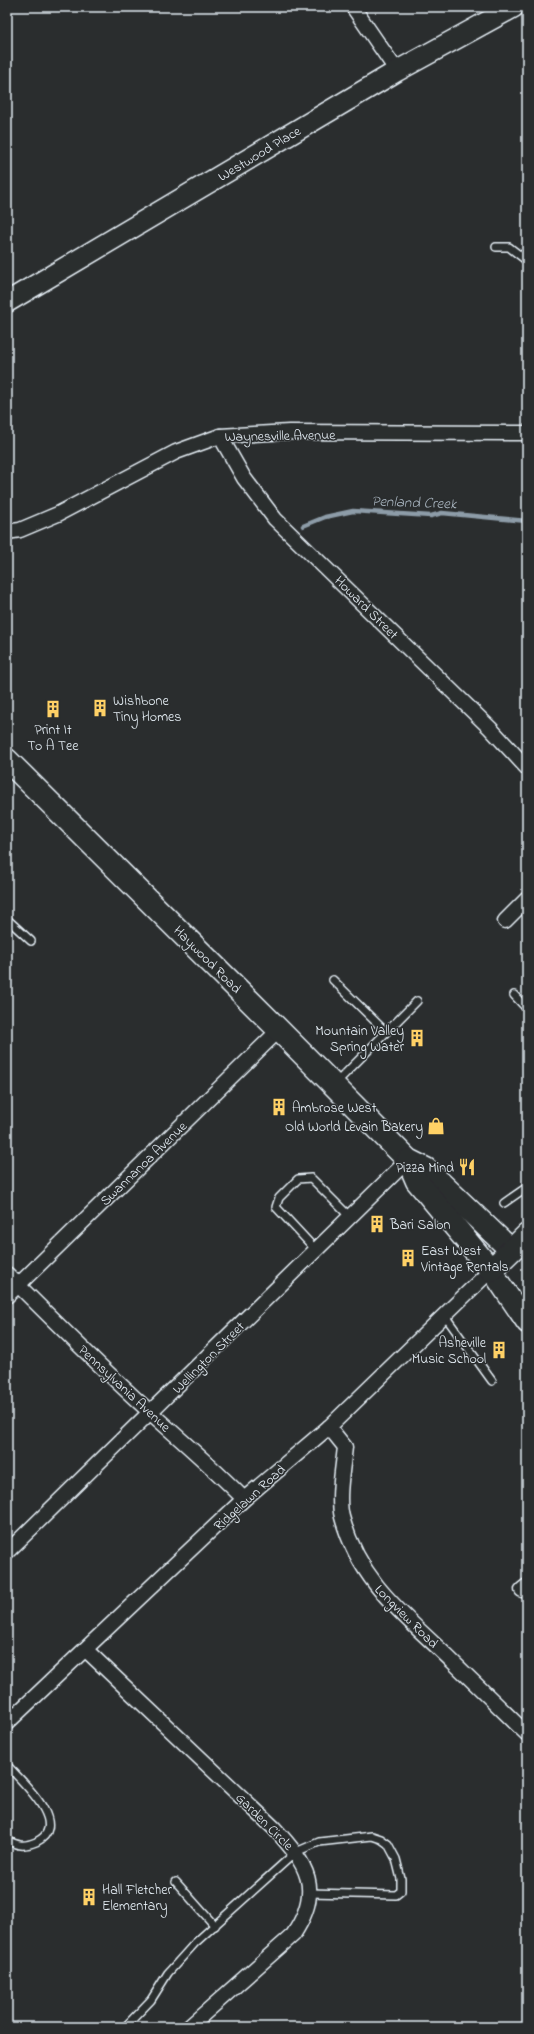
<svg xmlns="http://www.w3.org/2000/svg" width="534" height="2034" font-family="'Indie Flower',sans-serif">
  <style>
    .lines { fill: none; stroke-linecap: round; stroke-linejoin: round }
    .stream { stroke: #8d9ca8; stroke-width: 4.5 }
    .lane-casing { stroke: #e8f1f8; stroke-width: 10 }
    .street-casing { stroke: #e8f1f8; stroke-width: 17 }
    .secondary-casing { stroke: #e8f1f8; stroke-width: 23 }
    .primary-casing { stroke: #e8f1f8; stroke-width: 25 }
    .lane { stroke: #2a2d2e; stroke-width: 7 }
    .street { stroke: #2a2d2e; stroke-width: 14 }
    .secondary { stroke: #2a2d2e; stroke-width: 20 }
    .primary { stroke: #2a2d2e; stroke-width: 22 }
    .labels { text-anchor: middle; stroke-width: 3; stroke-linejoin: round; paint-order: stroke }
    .street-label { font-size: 14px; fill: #e8f1f8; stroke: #2a2d2e }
    .poi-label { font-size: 14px; fill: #e8f1f8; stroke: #2a2d2e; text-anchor: start }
    .water-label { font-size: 15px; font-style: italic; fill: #acb8c3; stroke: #2a2d2e }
  </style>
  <rect width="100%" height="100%" fill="#2a2d2e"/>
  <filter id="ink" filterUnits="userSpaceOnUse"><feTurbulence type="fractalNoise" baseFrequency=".025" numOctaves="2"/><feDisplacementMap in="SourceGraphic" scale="8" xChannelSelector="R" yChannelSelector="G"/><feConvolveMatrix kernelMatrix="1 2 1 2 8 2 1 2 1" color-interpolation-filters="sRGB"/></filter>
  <g filter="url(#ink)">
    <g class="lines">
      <polyline class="stream" points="303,526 325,517 353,511 431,516 442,513 527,521"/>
      <g class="lane-casing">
        <g id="lane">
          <polyline points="496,247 509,247 527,261"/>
          <polyline points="7,919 31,941"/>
          <polyline points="333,980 386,1032"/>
          <polyline points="514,995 527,1009"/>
          <polyline points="335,1084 417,1001"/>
          <polyline points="504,1203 527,1187"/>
          <polyline points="316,1250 276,1207 279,1198 298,1179 311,1178 350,1217"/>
          <polyline points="445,1316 492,1381"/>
          <path d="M7,1765c13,15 65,60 29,77 -12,5 -18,4 -29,-2"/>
          <polyline points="176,1882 215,1926"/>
          <polyline points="125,2027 151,2000 168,1973 195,1943 296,1852 319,1842 372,1836 381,1839 388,1844 396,1859 401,1879 401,1891 396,1895 309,1893"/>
        </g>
      </g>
      <g class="street-casing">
        <g id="street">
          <polyline points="353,7 397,71"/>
          <polyline points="220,436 244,478 275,519 490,728 527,768"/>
          <polyline points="7,532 20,530 58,514 176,452 220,436 289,432 527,433"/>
          <polyline points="505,921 527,899"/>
          <path d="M7,1274c47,47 94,94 144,139 32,29 63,55 93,86"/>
          <polyline points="7,1296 279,1030"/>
          <path d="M329,1427l16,20c-2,20 -8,51 -3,70 18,67 64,99 111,145 25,24 49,48 74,72"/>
          <polyline points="7,1552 408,1160"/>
          <polyline points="522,1590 527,1586"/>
          <path d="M86,1650l188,178c33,36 50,61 19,107l-104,92"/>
          <polyline points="7,1723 244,1499 329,1427 491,1270"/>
        </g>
      </g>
      <g class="secondary-casing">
        <g id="secondary">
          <polyline points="7,302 397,71 514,7"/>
          <polyline points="491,1270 527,1323"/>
        </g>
      </g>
      <g class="primary-casing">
        <g id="primary">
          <polyline points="7,760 279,1030 408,1160 426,1169 511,1250"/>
          <polyline points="408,1160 417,1181 491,1270 527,1235"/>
        </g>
      </g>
      <use href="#lane" class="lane"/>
      <use href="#street" class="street"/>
      <use href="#secondary" class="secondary"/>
      <use href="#primary" class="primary"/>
    </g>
  </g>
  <defs>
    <g id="building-bare" transform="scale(1.38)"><path d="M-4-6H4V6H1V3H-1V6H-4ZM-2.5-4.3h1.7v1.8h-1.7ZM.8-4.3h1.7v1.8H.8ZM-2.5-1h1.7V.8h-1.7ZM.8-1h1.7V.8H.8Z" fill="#ffd166" stroke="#2a2d2e" stroke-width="2.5" paint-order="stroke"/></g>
    <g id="shop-bare" transform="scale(1.38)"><path d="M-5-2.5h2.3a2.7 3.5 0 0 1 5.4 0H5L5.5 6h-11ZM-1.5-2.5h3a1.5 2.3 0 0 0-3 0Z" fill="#ffd166" stroke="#2a2d2e" stroke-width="2.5" paint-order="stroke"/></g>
    <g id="restaurant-bare" transform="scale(1.38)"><path d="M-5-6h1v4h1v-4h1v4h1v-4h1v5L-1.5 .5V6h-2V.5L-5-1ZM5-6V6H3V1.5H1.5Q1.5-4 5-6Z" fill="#ffd166" stroke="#2a2d2e" stroke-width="2.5" paint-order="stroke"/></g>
  </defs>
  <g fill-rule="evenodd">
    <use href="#building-bare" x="100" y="708"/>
    <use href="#building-bare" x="53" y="709"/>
    <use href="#building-bare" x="417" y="1038"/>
    <use href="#building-bare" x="279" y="1107"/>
    <use href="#shop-bare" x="436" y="1126"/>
    <use href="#restaurant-bare" x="467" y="1167"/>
    <use href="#building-bare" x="377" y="1224"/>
    <use href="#building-bare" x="408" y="1258"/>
    <use href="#building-bare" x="499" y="1350"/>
    <use href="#building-bare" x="89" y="1897"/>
  </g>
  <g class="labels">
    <g class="street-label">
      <text transform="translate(259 153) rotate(-31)" y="5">Westwood Place</text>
      <text transform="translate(280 435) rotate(-1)" y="5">Waynesville Avenue</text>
      <text transform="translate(367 607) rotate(45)" y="5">Howard Street</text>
      <text transform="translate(208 959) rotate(45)" y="5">Haywood Road</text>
      <text transform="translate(143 1163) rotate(-44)" y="5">Swannanoa Avenue</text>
      <text transform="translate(208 1357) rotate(-45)" y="5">Wellington Street</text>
      <text transform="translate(125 1388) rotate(43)" y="5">Pennsylvania Avenue</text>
      <text transform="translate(249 1497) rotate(-42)" y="5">Ridgelawn Road</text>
      <text transform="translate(407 1616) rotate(45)" y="5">Longview Road</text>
      <text transform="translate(265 1821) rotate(45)" y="5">Garden Circle</text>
    </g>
    <g class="poi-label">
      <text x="113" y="705">Wishbone<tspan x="113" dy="16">Tiny Homes</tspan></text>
      <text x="53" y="734" text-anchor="middle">Print It<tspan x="53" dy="16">To A Tee</tspan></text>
      <text x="404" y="1035" text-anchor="end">Mountain Valley<tspan x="404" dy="16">Spring Water</tspan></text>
      <text x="292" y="1112">Ambrose West</text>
      <text x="423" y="1131" text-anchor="end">Old World Levain Bakery</text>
      <text x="454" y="1172" text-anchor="end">Pizza Mind</text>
      <text x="390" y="1229">Bari Salon</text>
      <text x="421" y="1255">East West<tspan x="421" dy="16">Vintage Rentals</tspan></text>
      <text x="486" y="1347" text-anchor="end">Asheville<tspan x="486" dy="16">Music School</tspan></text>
      <text x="102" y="1894">Hall Fletcher<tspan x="102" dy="16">Elementary</tspan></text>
    </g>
    <g class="water-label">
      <text transform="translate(414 502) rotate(2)" y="5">Penland Creek</text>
    </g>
  </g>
  <rect width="534" height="2034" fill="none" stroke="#2a2d2e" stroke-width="24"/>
  <rect x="12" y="12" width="510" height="2010" fill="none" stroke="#e8f1f8" stroke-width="1.5" filter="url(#ink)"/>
</svg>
